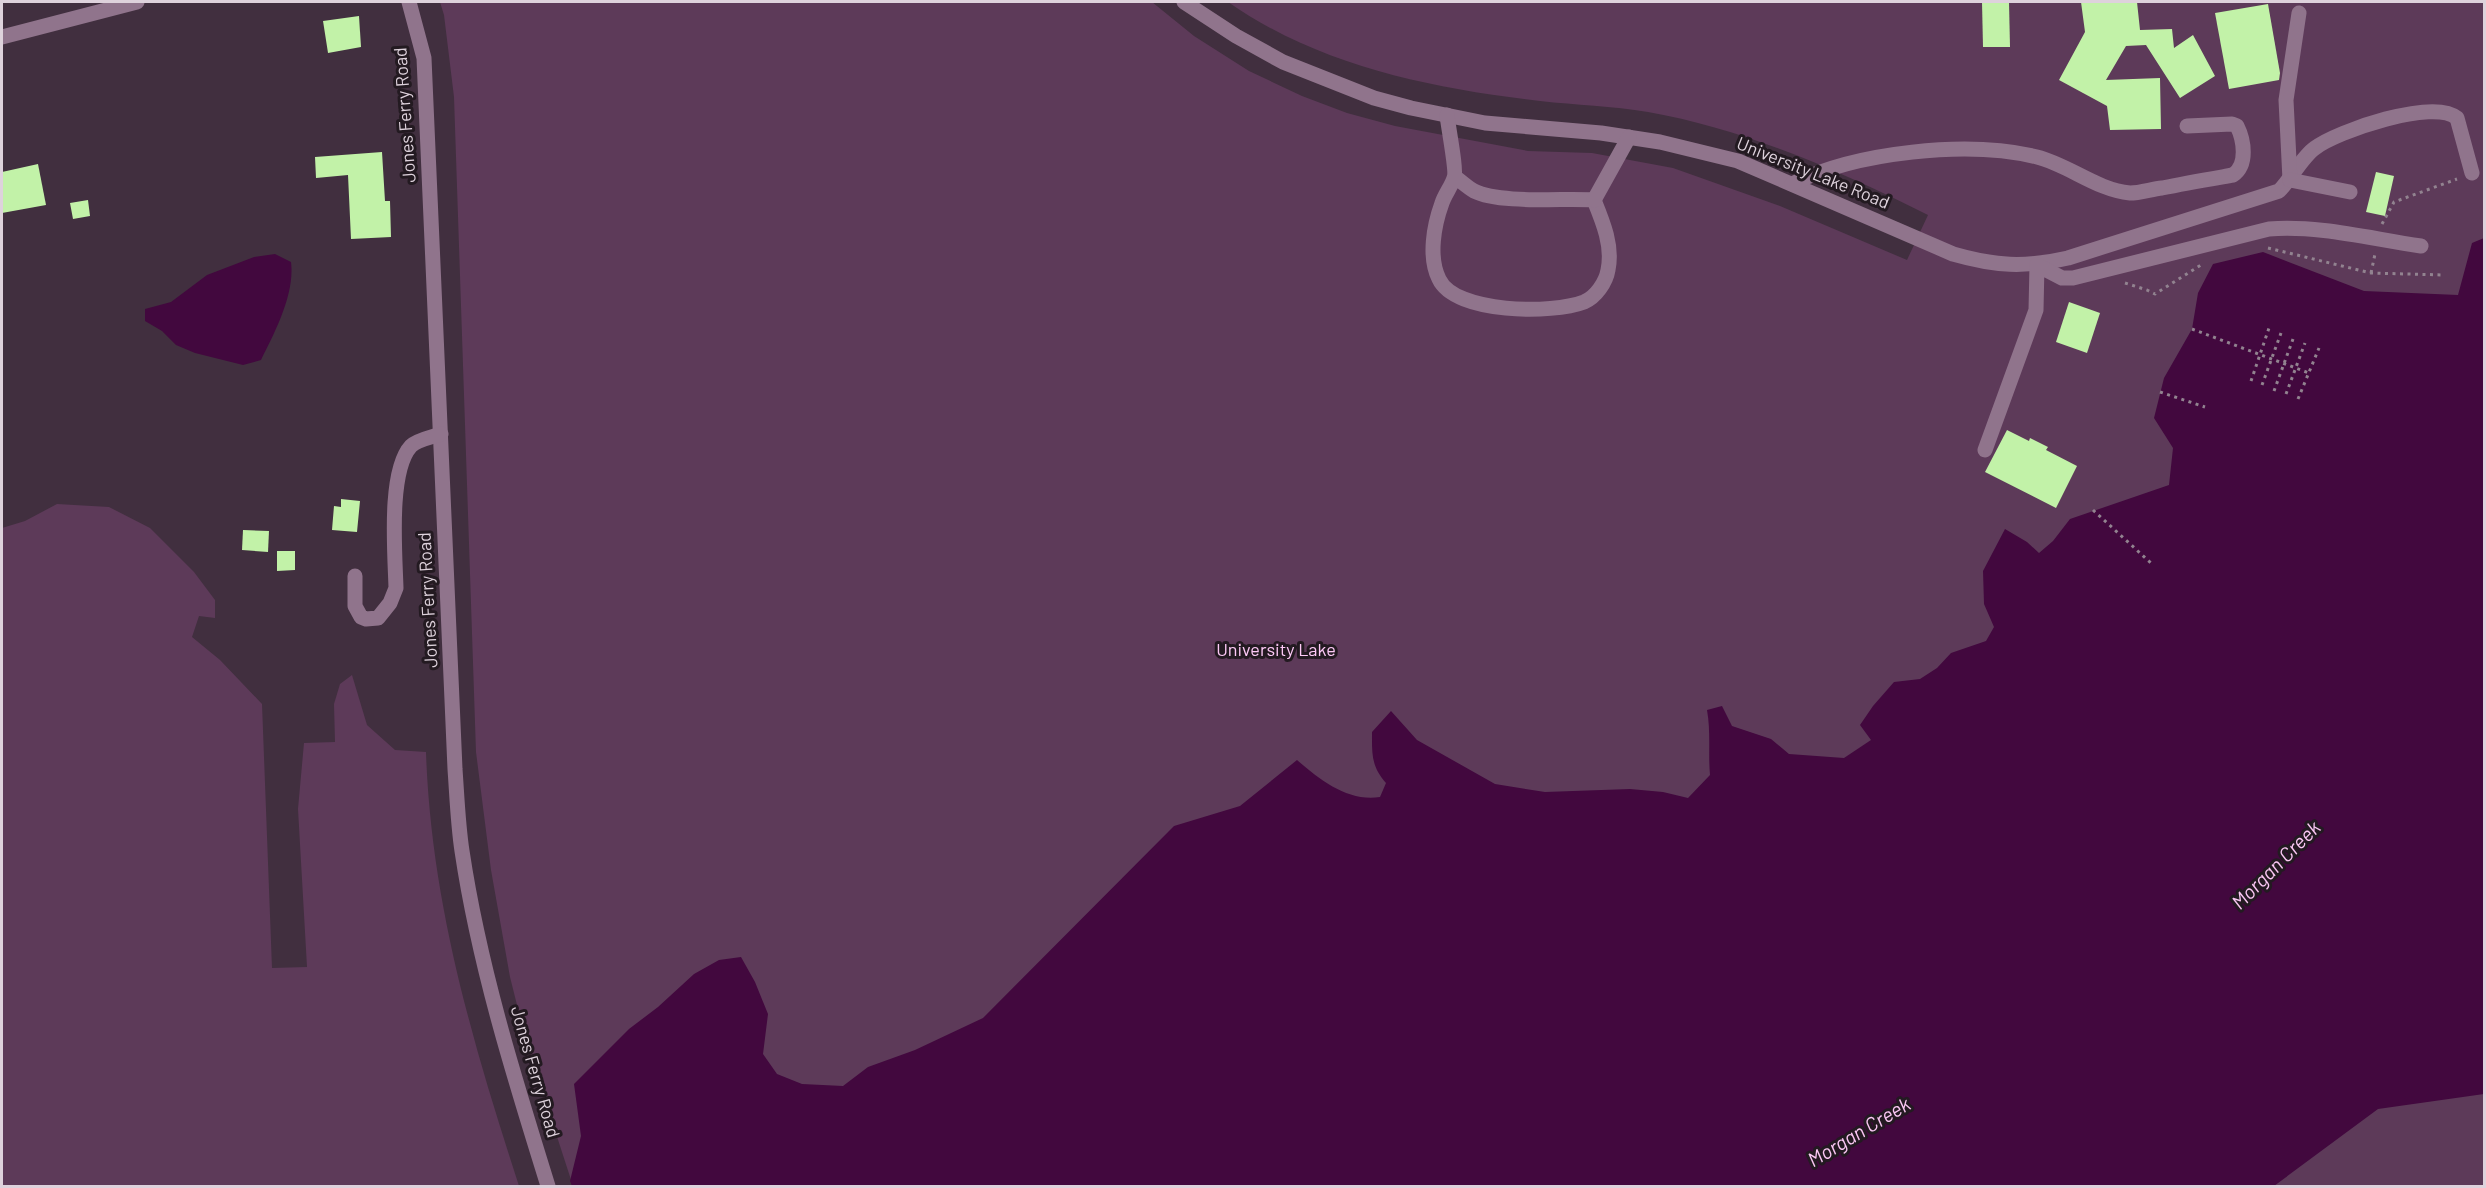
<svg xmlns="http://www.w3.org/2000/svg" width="2486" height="1188" font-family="Barlow,sans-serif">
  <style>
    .green { fill: #5d3a59 }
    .water { fill: #42083e }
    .building { fill: #c2f2a8 }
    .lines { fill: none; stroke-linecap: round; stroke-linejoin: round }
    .path { stroke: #928390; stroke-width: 3; stroke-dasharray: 3 4.5; stroke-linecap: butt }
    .minor { stroke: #90748c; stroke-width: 15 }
    .labels { text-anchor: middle; stroke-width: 6; stroke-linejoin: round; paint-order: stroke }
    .street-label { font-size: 18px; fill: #ded2dc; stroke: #231a21 }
    .park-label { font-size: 18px; fill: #fec9f7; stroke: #231a21 }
    .water-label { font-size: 20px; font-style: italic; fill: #fbc7f4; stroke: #231a21 }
  </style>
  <rect width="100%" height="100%" fill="#412f3f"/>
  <g class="green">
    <path d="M440,2h712l42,34 55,35 53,25 45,17 48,13 133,25 64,2 81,15 107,38 127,54 21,-45c-88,-44 -183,-86 -280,-103 -36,-6 -72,-7 -108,-11 -111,-13 -220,-35 -312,-99h1256v1184h-1911l-47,-145 -16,-64 -19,-107 -15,-118 -22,-655 -10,-82z"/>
    <path d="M57,504l52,3 41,21 44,44 21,28v18l-16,-2 -7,21 28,23 42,44 10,264 35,-1 -9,-158 6,-66 31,-1 -1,-38 6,-20 12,-9 15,50 28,25 31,2c5,151 47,292 93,434h-517v-658l23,-7z"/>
  </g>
  <g class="water">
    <path d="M2484,238v856l-106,15 -104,77h-1702l-2,-5 11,-45 -7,-52 55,-55 29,-22 36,-33 25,-14 22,-3 14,25 13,32 -5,40 14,20 25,10 41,2 25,-19 47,-17 68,-32 191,-192 66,-20 57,-46c23,20 51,42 83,37l6,-14c-15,-17 -14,-29 -14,-51l19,-21 26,29 78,44 50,8 85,-3 33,3 25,6 22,-23c-2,-22 1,-43 -3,-65l15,-4 10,20 39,13 18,15 55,4 27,-18 -11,-15 13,-19 21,-24 26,-3 17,-11 14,-15 35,-12 8,-14 -10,-23 -1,-33 22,-42 22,13 12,11 14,-12 17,-22 99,-34 4,-37 -19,-30 10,-40 28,-49 6,-36 15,-29 50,-12 101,39 94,4 14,-52z"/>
    <path d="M275,254l16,8c4,32 -16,70 -30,98l-18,5 -48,-12 -19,-8 -14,-14 -17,-10v-12l26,-7 36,-27 47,-18z"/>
  </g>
  <g class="building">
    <polygon points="1982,2 2009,2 2010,47 1983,47"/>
    <polygon points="2081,2 2137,2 2140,30 2172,29 2174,48 2193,35 2215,76 2180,98 2146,45 2126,46 2106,80 2160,78 2161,129 2110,130 2107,106 2059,80 2085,32"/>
    <polygon points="2268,4 2280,73 2279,80 2229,89 2215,13"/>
    <polygon points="359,16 361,47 328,53 323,21"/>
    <polygon points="382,152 385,201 390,201 391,237 351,239 348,175 316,178 315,157"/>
    <polygon points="38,164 46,205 2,213 2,172"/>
    <polygon points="2376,172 2394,176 2385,216 2366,212"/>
    <polygon points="88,200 90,216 73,219 70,203"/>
    <polygon points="2069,302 2100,313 2087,353 2056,342"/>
    <polygon points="2007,430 2029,441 2030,438 2048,447 2046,450 2077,466 2056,508 1985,472"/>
    <polygon points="341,499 360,501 357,532 332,530 334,506 341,507"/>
    <polygon points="243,530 269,531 268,552 242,550"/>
    <polygon points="277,551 295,551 295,570 277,571"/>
  </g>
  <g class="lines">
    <g class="path">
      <polyline points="2382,224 2394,202 2457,179"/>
      <polyline points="2268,248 2371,273 2444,275"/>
      <polyline points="2371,273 2375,254"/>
      <polyline points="2125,283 2147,290 2155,294 2201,265"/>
      <polyline points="2192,329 2309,373"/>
      <polyline points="2251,381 2269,328"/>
      <polyline points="2262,385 2281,333"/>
      <polyline points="2274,391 2293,339"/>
      <polyline points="2160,392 2205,407"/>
      <polyline points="2286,394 2305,343"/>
      <polyline points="2298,399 2319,348"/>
      <polyline points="2093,510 2152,564"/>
    </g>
    <g class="minor">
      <path d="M409,2l15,56 31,711c2,28 3,56 7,82 17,114 52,226 86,335"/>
      <path d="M1184,2l52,34 47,26 91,36 37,10 74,15 116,10 59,9 78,19 215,93c42,12 71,14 115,4l211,-67c12,-12 23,-34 36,-43 22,-17 119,-50 142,-30l15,55"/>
      <polyline points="2,37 137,2"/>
      <path d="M1447,115c1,11 10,56 7,63 -3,9 -9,16 -12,25 -8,22 -14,54 -3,76 16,35 114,35 145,23 12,-5 22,-20 24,-32 5,-24 -5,-48 -14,-70 -30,-2 -94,4 -120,-9 -7,-4 -13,-10 -19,-14"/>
      <polyline points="2290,180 2286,100 2299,13"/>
      <polyline points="2290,180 2350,192"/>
      <path d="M1792,184c64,-32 175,-44 245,-27 32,8 60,33 93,36 10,0 22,-4 32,-5 24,-5 48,-9 71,-13 15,-10 11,-35 4,-49l-5,-2 -45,2"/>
      <polyline points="1594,200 1629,137"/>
      <path d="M1985,450l51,-140 1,-45 25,13h11l196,-49c50,-4 102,10 152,17"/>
      <path d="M355,576v30l6,11 5,2 12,-1 12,-15 6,-15c-1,-35 -8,-117 15,-142 6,-6 21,-9 30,-12"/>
    </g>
  </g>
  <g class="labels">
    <g class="street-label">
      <text transform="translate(405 115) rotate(-94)" y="6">Jones Ferry Road</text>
      <text transform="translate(1813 173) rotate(22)" y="6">University Lake Road</text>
      <text transform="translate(428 600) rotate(-93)" y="6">Jones Ferry Road</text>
      <text transform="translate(535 1072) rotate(74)" y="6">Jones Ferry Road</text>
    </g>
    <g class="park-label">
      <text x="1276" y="656">University Lake</text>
    </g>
    <g class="water-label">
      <text transform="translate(2276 865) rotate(-45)" y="7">Morgan Creek</text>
      <text transform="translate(1859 1132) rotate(-31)" y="7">Morgan Creek</text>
    </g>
  </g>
  <rect width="2486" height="1188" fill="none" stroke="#ded2dc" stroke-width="6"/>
</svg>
